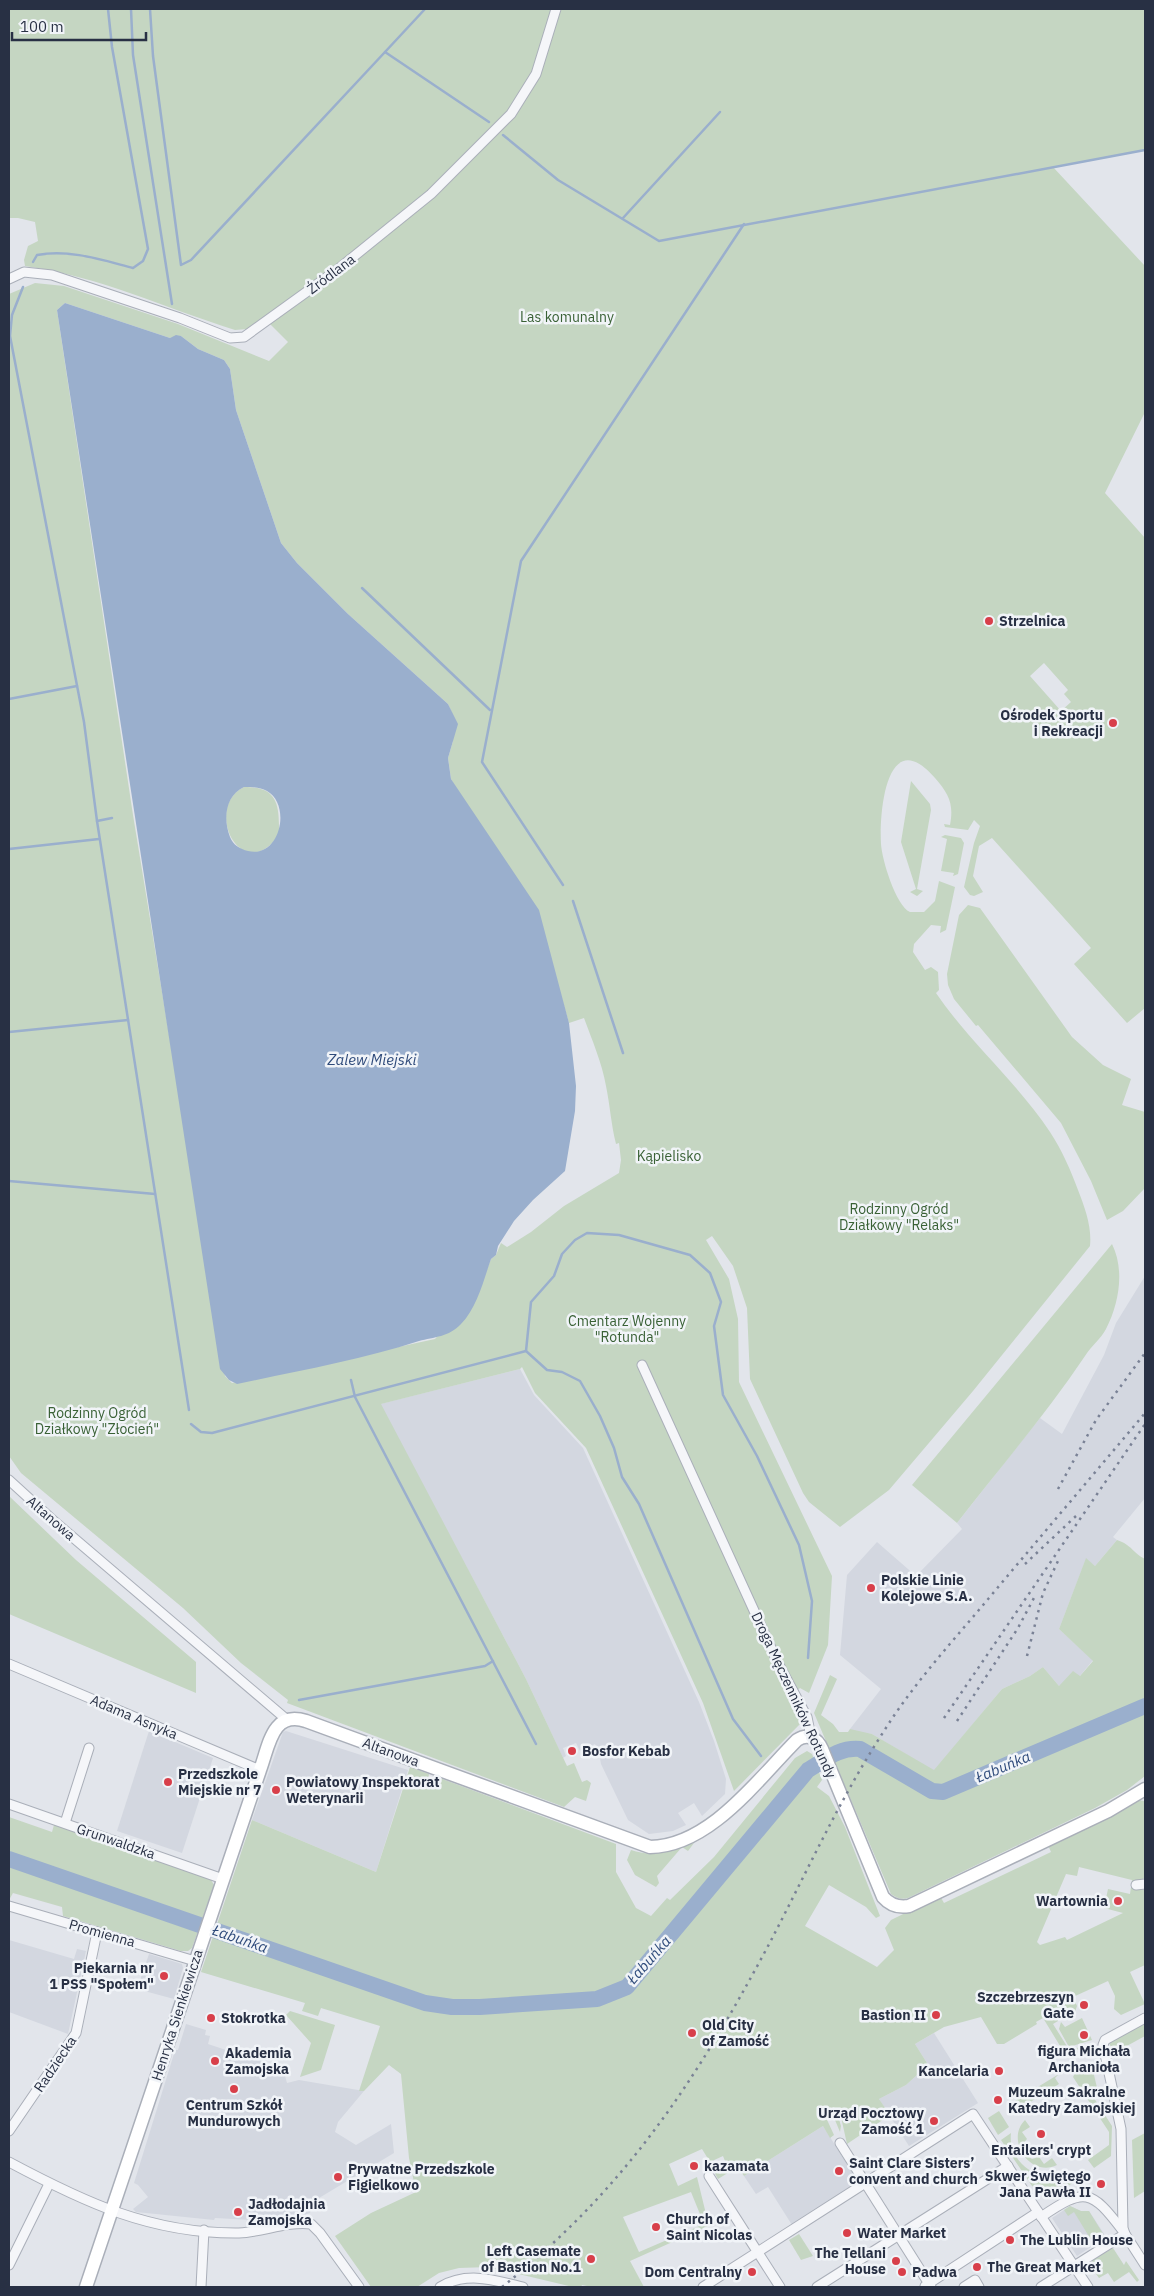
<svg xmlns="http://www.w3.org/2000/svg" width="1154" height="2296" font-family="'IBM Plex Sans',sans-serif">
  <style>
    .built { fill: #d3d7e0 }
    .green { fill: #c5d6c2; fill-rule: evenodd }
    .water { fill: #9aafcd; fill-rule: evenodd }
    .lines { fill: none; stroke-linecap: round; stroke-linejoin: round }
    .stream { stroke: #9aafcd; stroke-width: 2.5 }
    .river { stroke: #9aafcd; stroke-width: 16 }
    .street-casing { stroke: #aaafb9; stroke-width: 11 }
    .secondary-casing { stroke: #aaafb9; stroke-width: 15 }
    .street { stroke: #f5f6f9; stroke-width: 9 }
    .secondary { stroke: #fff; stroke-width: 12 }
    .rail { stroke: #7a8296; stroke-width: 2.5; stroke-dasharray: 2.5 5; stroke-linecap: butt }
    .poi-dot { fill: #d83f4a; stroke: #f1f4f8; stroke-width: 2 }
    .labels { text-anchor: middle; stroke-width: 5; stroke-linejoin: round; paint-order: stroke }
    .street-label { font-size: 14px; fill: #283044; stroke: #f1f4f8 }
    .park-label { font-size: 14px; fill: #396135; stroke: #f1f4f8 }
    .poi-label { font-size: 14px; font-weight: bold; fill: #283044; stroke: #f1f4f8; text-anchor: start }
    .water-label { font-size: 15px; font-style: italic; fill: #2f4b7b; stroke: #f1f4f8 }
  </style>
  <rect width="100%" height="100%" fill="#e2e5eb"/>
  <g class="built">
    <polygon points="1145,1276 1145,1498 1113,1537 1117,1540 1095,1566 1086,1559 1059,1629 1093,1660 1079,1677 1059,1686 1043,1667 1030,1676 1002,1689 934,1771 872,1734 854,1732 850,1729 881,1689 840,1655 847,1575 877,1542 916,1576 962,1529 957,1523 1040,1418 1062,1434 1104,1355 1116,1323"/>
    <polygon points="520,1369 534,1395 583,1448 699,1702 714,1741 726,1779 725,1794 702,1816 694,1803 678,1813 686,1825 673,1831 649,1834 628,1820 601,1764 599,1753 595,1744 580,1751 576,1743 563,1748 566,1756 563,1758 526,1679 380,1404"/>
    <polygon points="149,1731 213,1758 182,1853 117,1831"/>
    <polygon points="286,1731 408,1770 376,1872 252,1820 283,1732"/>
    <polygon points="9,1940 74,1959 77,1949 86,1951 68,2034 9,2012"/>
    <polygon points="149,1954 182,1964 183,1968 174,1999 137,1989"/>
    <polygon points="186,2024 206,2030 205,2035 210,2036 208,2044 283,2069 287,2083 299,2080 364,2091 338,2122 335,2132 356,2145 391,2124 394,2153 314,2201 310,2213 300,2216 270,2221 215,2218 214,2220 136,2212 133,2209 148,2197 138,2185 134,2183 173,2057 175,2050 178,2050"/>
    <polygon points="934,2033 978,2103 909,2146 879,2099 906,2085 924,2069 927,2063 915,2044"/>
    <polygon points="823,2126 859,2183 792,2225 768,2187 756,2194 744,2176"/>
    <polygon points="1070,2206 1081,2211 1089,2211 1106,2237 1077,2256 1052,2218"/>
  </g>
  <g class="green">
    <path d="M9,9h1136v141l-92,17 92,99v146l-40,81 40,45v470l-18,15 -53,-59 17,-16 -99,-110 -13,8 -6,30 10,16 -9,4 -4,-1 -6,-8 10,-44 6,-17 -6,-6 -6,10 -23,-3 -1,-3 6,1c4,-21 -1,-31 -15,-47 -48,-55 -56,33 -54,66 1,16 15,62 29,68h14l11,-11 4,-20 16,6 -9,43 -6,3 1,-7 -10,-1 -17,19 -1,8 12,18 6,-3 7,5 1,18 -3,3c34,50 81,89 114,139 12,18 21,39 28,58 7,18 14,37 12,56l-117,145 -84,99 -49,37 -31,-25 -6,-9 -53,-114 -3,-71 -14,-42 -21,-30 -6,4 23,39 9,40 1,63 93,194 -4,69 -19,48 -9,-5 -10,9 12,25 -68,69 -31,-88 -117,-255 -51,-55 -13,-26 -2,2 -139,35 145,275 41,87 7,-3 8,19 5,-2 4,3 -5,18 -11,-4 -11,10 -277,-104 1,-3 -47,-37 -58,-55 -162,-135 -12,-17v-1162l26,-11 29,3 114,38 91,37 19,-19 -23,-23 -18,10 -12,1c-70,-22 -137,-54 -210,-64l-1,-6 4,-14 10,-5 -3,-19 -17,-4h-9zM65,303l105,35 11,-2 17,13 26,11 6,9 6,41 45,133 16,20 51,51 100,90 4,9 1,28 -5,17 3,21 104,196 14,48 15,-5c8,22 18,45 22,68 4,19 5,38 10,58l3,-1 2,17 -2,13 -55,33 -33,26 -24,15 -6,-4 -5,12 -5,4 -12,31 -44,49 -203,44 -7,-7 -92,-561 -76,-505zM1044,663l24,27 -4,4 7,8 -10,9 -31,-35z"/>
    <polygon points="911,781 930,804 931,810 917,889 923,891 917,896 910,892 916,889 901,842"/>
    <path d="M244,787c29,0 35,12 35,39 1,8 -3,14 -10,20 -34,28 -63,-41 -25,-59z"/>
    <polygon points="945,835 961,838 964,843 958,874 953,876 954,873 941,871 947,839 941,837"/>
    <polygon points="968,905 980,908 1072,1037 1103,1065 1131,1079 1122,1105 1145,1112 1145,1188 1123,1211 1107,1220 1091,1181 1061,1123 978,1025 976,1026 954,999 948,985 947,974 959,915"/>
    <path d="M1112,1244c13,26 7,60 -6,85 -5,10 -15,17 -21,27 -39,58 -85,112 -128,167l-45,-38z"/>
    <polygon points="9,1496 76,1560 196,1662 196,1693 9,1614"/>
    <path d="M1117,1540c15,5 16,13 28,19v217l-18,14 -32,18 -187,90c-7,2 -11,0 -17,-4l-77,-181 16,-38 7,4 -16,36 12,9 6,8h9l2,-3 22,5 62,36 68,-81 28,-13 13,-9 16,19 14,-15 7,5 13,-15 -34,-32 27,-71 9,8z"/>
    <path d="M807,1751l5,3 10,26 -5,7 12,9 16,31 35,89 -4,2 -10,-11 -37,-22 -24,41 72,41 17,-17 -9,-22 6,-8 49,-24 4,7 107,-51 -3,-7 90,-45 6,1 1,76 -4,4h-5l-1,9h10v75l-15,7 15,32 -24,11 -7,-6 1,-13 -7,-15 -35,16 4,9 -2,6 -15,8 -4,-4 2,5 -5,3 15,24 5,1 22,-6 -30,11 -22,-36 -7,4 1,2 -33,20h-7l-16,-27 -37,10 -29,17 12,19 -1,4 -20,18 -27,14 11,16 -43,29 -8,-36 -3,1 5,17 -1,6 -10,-24 -7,3 11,24 -4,3 -7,-12 -79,50 -4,-6 -9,1 -13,8 -6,-11 13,-7 -2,-5 -13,6 -8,-13 -33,15 9,22 19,-9 9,37 11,8 -87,39 14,26h-52l-10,-2 -1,2h-8l-84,-20 -30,1 -20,5 -22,14h-46l-36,-51 36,-23 45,-21 -7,-34 -8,-84 -12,-9 -25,26h-5l21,-65 -59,-18 -3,8 -16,-5 3,-8 -104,-31 51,-152 124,52 34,-105 19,7 -1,6 6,2 3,-5 179,67v28l20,36 15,8 16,-18 3,2 44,-43 81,-99zM1079,1867l53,13 -2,14 -22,-5 -4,19 19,5 -56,27 -2,-3 -25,8 -3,-3 29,-68 11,2zM691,2192l13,32 -65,28 -16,-35z"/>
    <polygon points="9,1817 52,1832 54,1825 210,1878 214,1885 192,1948 188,1951 181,1951 63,1916 62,1907 13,1893 9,1900"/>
    <path d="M694,1843l-6,8 -6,-4 -25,29 2,7 -3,4 -21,-12 -8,-15 4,-10c23,8 41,0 63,-7z"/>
    <polygon points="290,2011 335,2025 321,2070 300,2077 311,2043 286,2015"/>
    <polygon points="1082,2018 1092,2040 1069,2047 1059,2029 1061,2022 1065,2027"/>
    <polygon points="1145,2023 1145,2036 1114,2053 1109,2043"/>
    <polygon points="1091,2062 1098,2092 1092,2095 1112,2126 1111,2156 1094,2168 1088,2160 1109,2145 1109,2132 1073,2077 1077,2069"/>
    <polygon points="1059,2074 1055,2078 1059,2084 1013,2113 1008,2105"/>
    <polygon points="999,2111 1009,2127 998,2135 988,2118"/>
    <path d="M1025,2120l5,7 -8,5 5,7 -5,6 1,8 9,6 7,-2 5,7 8,-6 5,7c-27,13 -52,-25 -32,-45z"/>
    <path d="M1011,2133c-3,22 17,45 40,42l3,5 13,-8 7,10 -21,14 -21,-10 -31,-46z"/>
    <polygon points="1145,2133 1145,2191 1134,2198 1132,2140"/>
    <polygon points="1070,2206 1081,2211 1089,2211 1105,2237 1093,2243 1074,2212 1068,2216 1064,2210"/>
    <polygon points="799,2234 813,2256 801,2260 789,2240"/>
    <polygon points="1113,2248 1124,2265 1126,2261 1139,2280 1137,2282 1129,2272 1114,2282 1108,2273 1099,2278 1088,2263"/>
  </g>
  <path class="water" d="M65,303l105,35 6,-3 5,1 17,13 26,11 6,9 6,41 45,133 16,20 51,51 100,90 10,20 -10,34 3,21 88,131 30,113 7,63 -1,25 -10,60 -32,29 -19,21 -16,25 -2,9 -5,4c-7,20 -14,49 -30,65 -12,13 -27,13 -42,17 -59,19 -121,30 -182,43l-8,-4 -9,-11 -163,-1059zM244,787c8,0 16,0 23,4 25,14 13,68 -19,60 -8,-2 -15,-6 -18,-14 -7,-18 -5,-41 14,-50z"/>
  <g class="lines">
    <g class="stream">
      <polyline points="131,9 133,55 172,304"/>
      <polyline points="150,9 153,56 181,265 191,260 385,52 489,122"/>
      <polyline points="385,52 425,9"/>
      <polyline points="503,135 558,180 659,241 1145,150"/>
      <polyline points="623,218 720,112"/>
      <path d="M33,262l4,-7c33,-6 65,5 96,13l10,-7 5,-12 -36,-202 -4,-38"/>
      <polyline points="23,287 12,315 10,336 84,722 97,821 189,1410"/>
      <polyline points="362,588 490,710"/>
      <polyline points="9,699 77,686"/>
      <polyline points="97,821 112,818"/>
      <polyline points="9,849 99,839"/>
      <polyline points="563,885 482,762 521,561 744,224"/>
      <polyline points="573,901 623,1053"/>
      <polyline points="9,1032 128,1020"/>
      <polyline points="9,1181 155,1194"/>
      <polyline points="351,1380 355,1397 536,1744"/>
      <polyline points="191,1424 201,1432 212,1433 526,1351"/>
      <polyline points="299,1700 485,1666 493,1661"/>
      <polyline points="761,1756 733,1719 639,1504 622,1477 614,1448 600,1416 580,1381 562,1372 547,1370 526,1351 531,1302 554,1276 562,1254 575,1240 587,1233 619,1235 690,1255 710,1273 721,1302 714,1326 723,1395 757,1456 799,1545 812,1601 808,1658"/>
    </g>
    <path class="river" d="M9,1859l416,144 27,4h28l117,-8 30,-12 181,-217c17,-10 31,-23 52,-21l72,42 11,1 202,-86"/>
    <g class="street-casing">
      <g id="street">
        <polyline points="9,279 24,272 52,275 180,318 230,338 244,337 337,270 431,194 511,114 536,74 556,9"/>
        <polyline points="642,1365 777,1661 807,1717 811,1737"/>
        <polyline points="9,1480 55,1522 286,1719"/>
        <polyline points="9,1664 260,1770"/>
        <polyline points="9,1804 223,1879"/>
        <polyline points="65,1823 89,1748"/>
        <polyline points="1136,1885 1145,1884"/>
        <polyline points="9,1906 195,1961"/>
        <polyline points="1145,2018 1105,2040 1103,2045 1121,2129 1123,2228 1125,2234 1145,2265"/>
        <polyline points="9,2131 76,2033 97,1932"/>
        <polyline points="840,2143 931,2287"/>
        <path d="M9,2162c75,40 142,72 230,71 24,-1 48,-12 72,-9l9,9 39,54"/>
        <polyline points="709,2176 780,2287"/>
        <path d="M1041,2217c44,-30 50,-28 82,14"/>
        <polyline points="9,2265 49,2184"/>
        <polyline points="925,2286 1038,2212"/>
        <polyline points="201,2287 204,2230"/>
        <path d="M440,2287c27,-16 54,-7 83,0"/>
        <polyline points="703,2287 973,2114 1088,2287"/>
        <polyline points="817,2287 1008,2166"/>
        <polyline points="964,2287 975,2280 979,2287"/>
        <polyline points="1041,2287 1125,2234"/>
      </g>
    </g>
    <g class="secondary-casing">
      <path id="secondary" d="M86,2287l174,-517c9,-24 12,-60 46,-49l344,126c60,-1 108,-68 147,-107 11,-7 20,-2 25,9l61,148c7,8 15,11 26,9l199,-95 37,-22"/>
    </g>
    <use href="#street" class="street"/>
    <use href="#secondary" class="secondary"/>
    <g class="rail">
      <polyline points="1058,1489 1096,1420 1145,1353"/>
      <polyline points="1025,1564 1076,1516"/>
      <polyline points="1027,1656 1043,1593 1058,1561"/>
      <polyline points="944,1718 1145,1424"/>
      <polyline points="957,1721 1018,1628 1035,1596"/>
      <path d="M502,2287c122,-97 192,-203 265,-339 38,-72 72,-148 117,-217 30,-48 69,-90 105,-133 52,-62 104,-123 156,-185"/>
    </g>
  </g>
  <g class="poi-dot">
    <circle cx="989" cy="621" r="5"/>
    <circle cx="1113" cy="723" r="5"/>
    <circle cx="871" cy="1588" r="5"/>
    <circle cx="572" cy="1751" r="5"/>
    <circle cx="168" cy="1782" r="5"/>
    <circle cx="276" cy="1790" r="5"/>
    <circle cx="1118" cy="1901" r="5"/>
    <circle cx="164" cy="1976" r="5"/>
    <circle cx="1084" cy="2005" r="5"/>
    <circle cx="936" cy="2015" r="5"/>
    <circle cx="211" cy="2018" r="5"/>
    <circle cx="692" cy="2033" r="5"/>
    <circle cx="1084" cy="2035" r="5"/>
    <circle cx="215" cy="2061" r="5"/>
    <circle cx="999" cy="2071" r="5"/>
    <circle cx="234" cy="2089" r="5"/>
    <circle cx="998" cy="2100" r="5"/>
    <circle cx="934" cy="2121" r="5"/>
    <circle cx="1041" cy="2134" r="5"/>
    <circle cx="694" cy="2166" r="5"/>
    <circle cx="839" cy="2171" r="5"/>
    <circle cx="338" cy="2177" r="5"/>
    <circle cx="1101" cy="2184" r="5"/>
    <circle cx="238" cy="2212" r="5"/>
    <circle cx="656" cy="2227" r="5"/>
    <circle cx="847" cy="2233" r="5"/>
    <circle cx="1010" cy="2240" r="5"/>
    <circle cx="591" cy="2259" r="5"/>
    <circle cx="896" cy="2261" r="5"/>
    <circle cx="977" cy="2267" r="5"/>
    <circle cx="752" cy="2272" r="5"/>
    <circle cx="902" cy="2272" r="5"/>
  </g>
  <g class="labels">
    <g class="street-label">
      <text transform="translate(331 274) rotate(-37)" y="5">Źródlana</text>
      <text transform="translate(51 1518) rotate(41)" y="5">Altanowa</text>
      <text transform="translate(794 1695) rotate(65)" y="5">Droga Męczenników Rotundy</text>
      <text transform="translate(134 1717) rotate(23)" y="5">Adama Asnyka</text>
      <text transform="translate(391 1752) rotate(20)" y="5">Altanowa</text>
      <text transform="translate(116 1841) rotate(19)" y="5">Grunwaldzka</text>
      <text transform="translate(102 1933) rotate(16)" y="5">Promienna</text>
      <text transform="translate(177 2015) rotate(-72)" y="5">Henryka Sienkiewicza</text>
      <text transform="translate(55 2064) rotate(-56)" y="5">Radziecka</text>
    </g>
    <g class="park-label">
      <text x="567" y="322">Las komunalny</text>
      <text x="669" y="1161">Kąpielisko</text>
      <text x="899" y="1214">Rodzinny Ogród<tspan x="899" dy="16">Działkowy "Relaks"</tspan></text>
      <text x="627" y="1326">Cmentarz Wojenny<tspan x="627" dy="16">"Rotunda"</tspan></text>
      <text x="97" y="1418">Rodzinny Ogród<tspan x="97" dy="16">Działkowy "Złocień"</tspan></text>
    </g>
    <g class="poi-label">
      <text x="999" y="626">Strzelnica</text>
      <text x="1103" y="720" text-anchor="end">Ośrodek Sportu<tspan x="1103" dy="16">i Rekreacji</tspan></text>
      <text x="881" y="1585">Polskie Linie<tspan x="881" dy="16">Kolejowe S.A.</tspan></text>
      <text x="582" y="1756">Bosfor Kebab</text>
      <text x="178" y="1779">Przedszkole<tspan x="178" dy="16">Miejskie nr 7</tspan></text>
      <text x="286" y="1787">Powiatowy Inspektorat<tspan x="286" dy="16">Weterynarii</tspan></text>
      <text x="1108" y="1906" text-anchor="end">Wartownia</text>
      <text x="154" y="1973" text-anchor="end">Piekarnia nr<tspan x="154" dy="16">1 PSS "Społem"</tspan></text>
      <text x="1074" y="2002" text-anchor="end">Szczebrzeszyn<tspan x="1074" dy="16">Gate</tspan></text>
      <text x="926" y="2020" text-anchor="end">Bastion II</text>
      <text x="221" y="2023">Stokrotka</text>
      <text x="702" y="2030">Old City<tspan x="702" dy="16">of Zamość</tspan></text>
      <text x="1084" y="2056" text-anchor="middle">figura Michała<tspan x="1084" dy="16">Archanioła</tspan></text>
      <text x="225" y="2058">Akademia<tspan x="225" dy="16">Zamojska</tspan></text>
      <text x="989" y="2076" text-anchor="end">Kancelaria</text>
      <text x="1008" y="2097">Muzeum Sakralne<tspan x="1008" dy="16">Katedry Zamojskiej</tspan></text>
      <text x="234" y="2110" text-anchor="middle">Centrum Szkół<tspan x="234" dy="16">Mundurowych</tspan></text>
      <text x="924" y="2118" text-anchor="end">Urząd Pocztowy<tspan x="924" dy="16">Zamość 1</tspan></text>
      <text x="1041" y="2155" text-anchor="middle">Entailers' crypt</text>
      <text x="849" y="2168">Saint Clare Sisters’<tspan x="849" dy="16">convent and church</tspan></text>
      <text x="704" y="2171">kazamata</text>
      <text x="348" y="2174">Prywatne Przedszkole<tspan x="348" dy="16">Figielkowo</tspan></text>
      <text x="1091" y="2181" text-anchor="end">Skwer Świętego<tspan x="1091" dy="16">Jana Pawła II</tspan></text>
      <text x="248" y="2209">Jadłodajnia<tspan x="248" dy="16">Zamojska</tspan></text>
      <text x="666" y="2224">Church of<tspan x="666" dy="16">Saint Nicolas</tspan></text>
      <text x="857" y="2238">Water Market</text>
      <text x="1020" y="2245">The Lublin House</text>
      <text x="581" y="2256" text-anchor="end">Left Casemate<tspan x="581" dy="16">of Bastion No.1</tspan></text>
      <text x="886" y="2258" text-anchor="end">The Tellani<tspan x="886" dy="16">House</tspan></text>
      <text x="987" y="2272">The Great Market</text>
      <text x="742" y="2277" text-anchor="end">Dom Centralny</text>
      <text x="912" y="2277">Padwa</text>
    </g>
    <g class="water-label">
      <text x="372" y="1065">Zalew Miejski</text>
      <text transform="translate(1003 1767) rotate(-23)" y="5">Łabuńka</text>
      <text transform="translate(240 1939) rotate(19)" y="5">Łabuńka</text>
      <text transform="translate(649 1960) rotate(-49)" y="5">Łabuńka</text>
    </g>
  </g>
  <rect width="1154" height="2296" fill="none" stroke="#283044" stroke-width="20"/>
  <path d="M12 32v8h134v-8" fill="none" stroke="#283044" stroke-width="2.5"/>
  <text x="20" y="32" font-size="15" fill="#283044" stroke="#f1f4f8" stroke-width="4" paint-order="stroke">100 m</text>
</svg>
